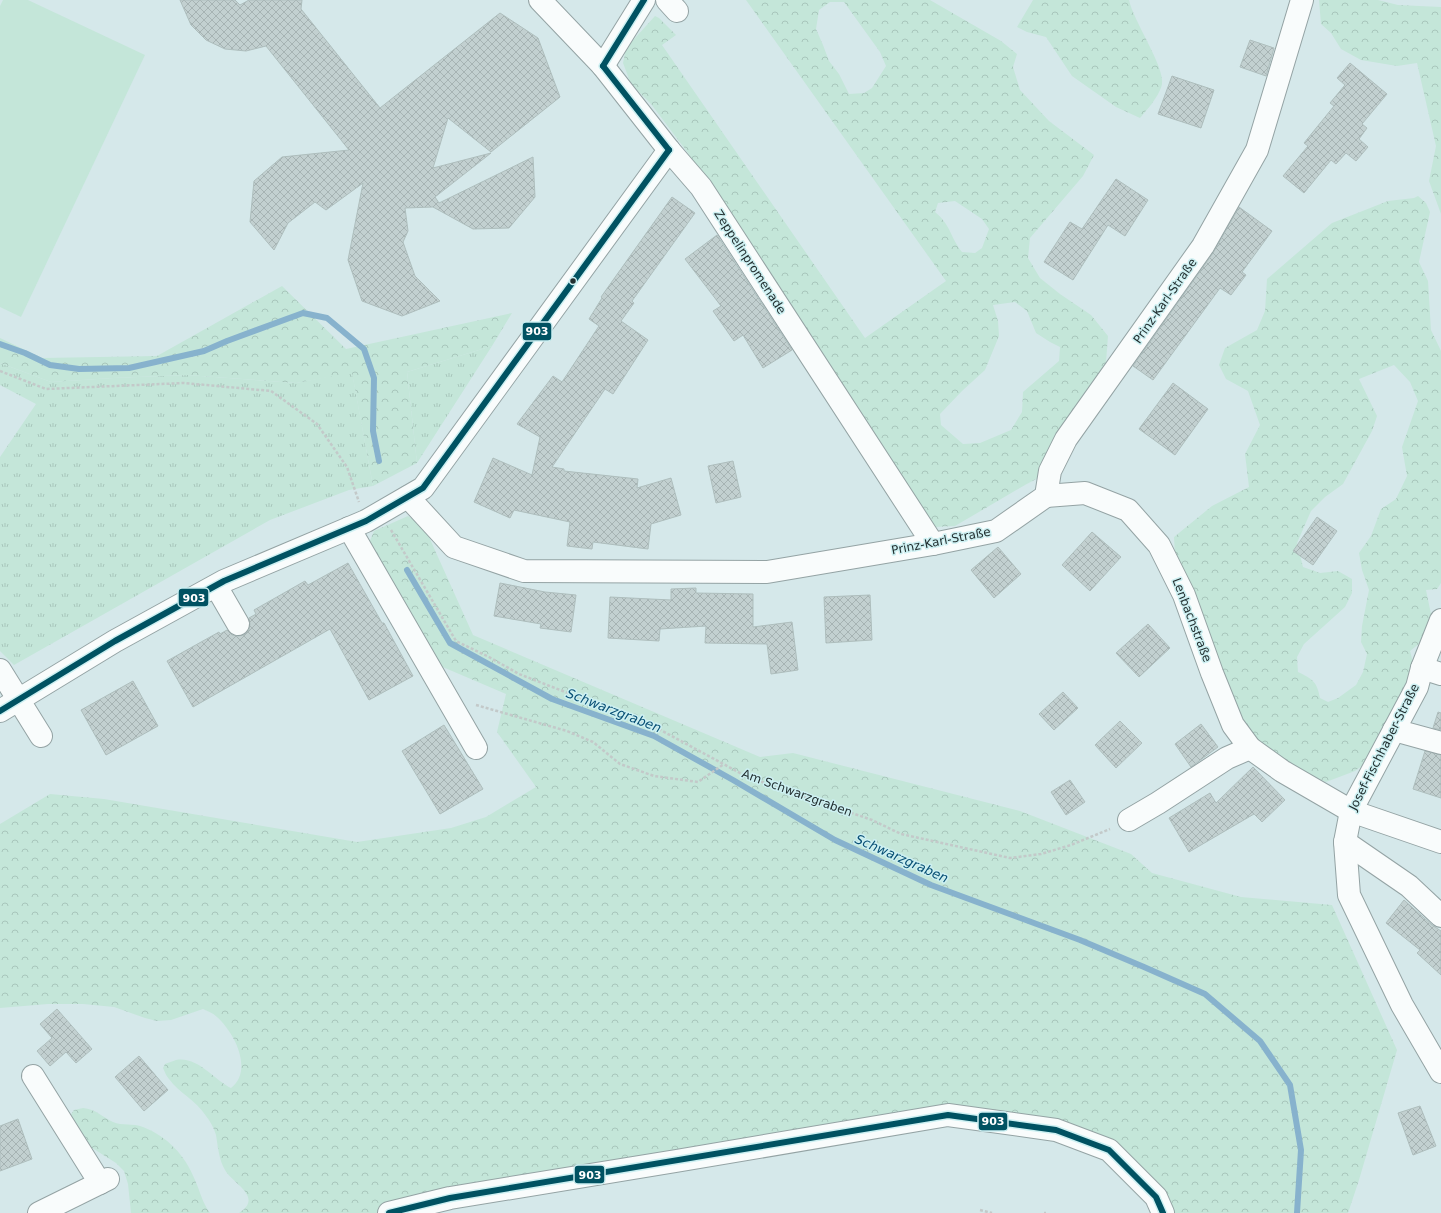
<svg xmlns="http://www.w3.org/2000/svg" width="1441" height="1213" font-family="'DejaVu Sans',sans-serif">
  <style>
    .grass { fill: url(#grass-tufts) }
    .forest { fill: url(#forest-crowns); fill-rule: evenodd }
    .garden { fill: #c4e6d9 }
    .lines { fill: none; stroke-linecap: round; stroke-linejoin: round }
    .stream { stroke: #87b2cd; stroke-width: 6 }
    .building { fill: url(#building-cross-hatch); stroke: #aebebd }
    .minor-casing { stroke: #94a3a4; stroke-width: 24 }
    .path { stroke: #c3c9c9; stroke-width: 2.5; stroke-dasharray: 3 2; stroke-linecap: butt }
    .minor { stroke: #f9fcfc; stroke-width: 22 }
    .bus-1-casing { stroke: #cdf0f2; stroke-width: 9 }
    .bus-1 { stroke: #005262; stroke-width: 6 }
    .bus-dot { fill: #222f30; stroke: #cdf0f2; stroke-width: 1.5 }
    .labels { text-anchor: middle; stroke-width: 3; stroke-linejoin: round; paint-order: stroke }
    .street-label { font-size: 12px; fill: #222f30; stroke: #cdf0f2 }
    .water-label { font-size: 13px; font-style: italic; fill: #084f74; stroke: #cdf0f2 }
    .line-badge { stroke: #cdf0f2; stroke-width: 1.5 }
    .badge-label { font-size: 11px; text-anchor: middle; font-weight: bold; fill: #fff }
  </style>
  <defs>
    <pattern id="grass-tufts" width="24" height="20" patternUnits="userSpaceOnUse"><rect width="24" height="20" fill="#c4e6d9"/><path d="M3 7l-1-3M5 7V3M7 7l1-3M15 17l-1-3M17 17v-4M19 17l1-3" fill="none" stroke="#a8c6bb"/></pattern>
    <pattern id="forest-crowns" width="20" height="18" patternUnits="userSpaceOnUse"><rect width="20" height="18" fill="#c4e6d9"/><path d="M2 6a3 3 0 1 1 6 0M12 15a3 3 0 1 1 6 0" fill="none" stroke="#a8c6bb"/></pattern>
    <pattern id="building-cross-hatch" width="8" height="8" patternUnits="userSpaceOnUse"><rect width="8" height="8" fill="#c2d0d0"/><path d="M0 0l8 8M0 8l8-8" fill="none" stroke="#a6b3b3"/></pattern>
  </defs>
  <rect width="100%" height="100%" fill="#d5e8ea"/>
  <g class="grass">
    <polygon points="492,346 417,463 407,372"/>
    <polygon points="0,363 51,382 113,378 187,375 296,383 352,372 373,486 349,490 270,520 14,665 0,651 0,457 36,404 0,385"/>
  </g>
  <g class="forest">
    <path d="M746,0h184l71,41 16,13 -4,13 7,23 29,31 45,34 -11,21 -53,62 -2,20 12,20 20,16 31,21 17,21 -2,26 -66,115 -15,8 -70,41 -20,1 -228,-340 -19,-34 -37,-49 -20,-20 -8,-21 3,-15 29,-32 4,2 17,17 -14,10 203,293 81,-57zM830,2h14l36,50 6,14 -14,22 -8,5 -15,1 -10,-20 -10,-13 -6,-16 -7,-16 3,-19zM955,201l27,18 7,10 -7,19 -7,5 -13,-1c-12,-15 -11,-27 -27,-40l3,-9zM1015,302l12,9 9,22 14,9 10,5 -1,14 -36,31 -1,20 -11,18 -31,13 -17,1 -22,-19 -1,-11 22,-23 23,-21 14,-34 -1,-15 -5,-16z"/>
    <path d="M1033,0h96c4,20 36,67 33,84 -2,11 -15,26 -22,34l-24,-11 -44,-31 -26,-39 -19,-5 -10,-5z"/>
    <polygon points="1319,0 1378,0 1398,5 1441,7 1441,214 1429,181 1436,146 1417,63 1397,66 1361,60 1341,49 1331,33 1321,24"/>
    <path d="M1418,196l8,7 4,9 -11,50 9,19 3,49 10,21v232l-4,6 -11,1 5,24 -6,25 -15,12 4,15 -13,36 -26,54 -20,15 -29,11 -40,-16 -45,-41 -66,-169 -1,-19 38,-31 37,-19 -4,-33 15,-29 -12,-34 -22,-12 -7,-14 6,-17 32,-18 8,-19 2,-32 65,-56 56,-22 26,-3zM1394,365l16,17 8,19 -16,46 5,29 -11,23 -15,10 -10,27 -12,17 3,17 7,20 -7,36 -1,16 6,12 -4,18 -7,13 -18,13 -10,4 -8,-4c-3,-16 -7,-19 -22,-26l-1,-15 7,-13 41,-37 7,-14v-14l-14,-8 -18,2 -17,-6 -6,-24 14,-32 14,-14 18,-13 29,-53 5,-15 -18,-37z"/>
    <polygon points="282,286 346,349 512,313 492,346 407,372 417,463 373,486 352,373 296,383 187,375 113,378 51,382 0,363 0,338 42,358 157,356"/>
    <path d="M408,516l17,12 48,107 287,122 33,-4 227,58 111,43 21,19 89,24 91,8 65,145 -38,130 -11,33h-185l-54,-63 -150,-33 -570,96h-150c25,-16 -6,-29 -14,-43 -6,-10 -7,-23 -9,-35 -2,-7 -6,-14 -10,-19 -10,-16 -27,-23 -37,-37 -3,-3 -4,-7 -6,-11l2,-4c3,-1 8,-3 11,-4 22,-4 38,20 55,28 23,-18 3,-56 -14,-71 -4,-4 -10,-6 -14,-8l-32,11 -14,1 -12,-3 -31,-11 -31,-3h-35l-48,4v-184l50,-30 54,5 253,43 94,-14 35,-11 50,-30 -39,-55 9,-38 -68,-29 -69,-122 5,-12z"/>
    <path d="M83,1108c13,1 19,9 30,14 9,4 20,1 30,5 25,10 42,28 52,53 5,11 7,22 15,33h-79l-3,-29 -4,-13 -8,-8 -27,-17 -19,-30 4,-6z"/>
  </g>
  <polygon class="garden" points="3,0 28,0 145,55 21,317 0,307 0,6"/>
  <g class="lines">
    <g class="stream">
      <polyline points="0,344 25,353 50,365 79,369 129,368 204,351 227,341 303,313 327,318 364,349 374,378 373,431 379,461"/>
      <polyline points="407,570 450,643 552,699 654,736 733,780 835,840 931,885 1080,940 1144,967 1205,994 1260,1041 1290,1085 1301,1150 1297,1213"/>
    </g>
  </g>
  <g class="building">
    <polygon points="180,0 235,0 240,5 249,0 302,0 301,9 380,108 500,13 538,38 560,97 491,152 448,118 433,168 491,153 435,197 439,203 533,157 535,197 509,228 473,229 433,207 405,208 408,231 403,242 415,276 440,301 402,316 362,301 348,260 363,183 326,210 315,202 288,223 274,250 250,222 254,181 282,157 349,150 266,46 246,51 225,49 206,40 191,25"/>
    <polygon points="1250,40 1274,48 1266,76 1240,67"/>
    <polygon points="1350,63 1387,94 1362,124 1367,128 1359,139 1368,147 1356,161 1346,153 1336,164 1331,160 1304,193 1283,176 1308,146 1304,143 1334,106 1330,103 1345,85 1337,78"/>
    <polygon points="1172,76 1214,90 1201,128 1158,114"/>
    <polygon points="1116,179 1148,200 1125,236 1108,225 1073,280 1044,262 1070,222 1082,229"/>
    <polygon points="672,197 695,213 632,301 634,303 621,321 648,340 613,394 605,389 552,467 564,469 564,471 638,479 637,488 671,478 681,515 651,524 648,549 593,542 592,549 567,546 570,522 514,510 510,518 474,502 493,458 532,475 540,437 517,424 553,376 562,382 599,326 589,319 602,298 601,297"/>
    <polygon points="1239,207 1272,231 1242,272 1246,275 1231,295 1220,288 1153,380 1133,366 1213,253"/>
    <polygon points="717,235 792,350 763,368 743,335 734,341 713,311 721,306 685,259"/>
    <polygon points="1173,383 1208,409 1175,455 1139,429"/>
    <polygon points="733,461 741,497 716,503 708,466"/>
    <polygon points="1317,517 1337,531 1313,565 1293,551"/>
    <polygon points="1092,532 1121,557 1090,591 1062,565"/>
    <polygon points="998,547 1021,574 994,598 971,570"/>
    <polygon points="348,563 382,623 384,623 413,676 369,700 330,629 193,707 167,661 219,632 220,634 227,630 232,635 238,636 244,635 249,630 250,624 249,618 256,614 254,610 305,581 308,585"/>
    <polygon points="500,583 545,592 576,595 571,632 540,628 541,624 494,616"/>
    <polygon points="696,588 696,593 753,594 753,627 792,622 798,670 771,674 767,644 705,643 706,626 660,629 659,641 608,638 610,597 671,600 671,589"/>
    <polygon points="870,595 872,640 826,643 824,597"/>
    <polygon points="1148,624 1170,648 1139,677 1116,653"/>
    <polygon points="133,681 158,726 106,755 81,710"/>
    <polygon points="1063,692 1078,708 1054,730 1039,714"/>
    <polygon points="1438,712 1441,713 1441,730 1433,728"/>
    <polygon points="1120,721 1142,743 1116,768 1095,745"/>
    <polygon points="1201,724 1218,747 1191,767 1175,744"/>
    <polygon points="444,725 483,789 440,814 402,751"/>
    <polygon points="1425,751 1441,755 1441,798 1413,789"/>
    <polygon points="1253,767 1285,800 1262,822 1254,814 1189,852 1169,818 1210,793 1216,803"/>
    <polygon points="1070,780 1085,802 1066,815 1051,792"/>
    <polygon points="1404,900 1432,925 1441,931 1441,975 1417,953 1420,950 1386,923"/>
    <polygon points="57,1009 92,1049 76,1063 66,1052 50,1066 37,1051 52,1038 40,1024"/>
    <polygon points="139,1056 168,1090 144,1111 115,1077"/>
    <polygon points="1420,1106 1436,1146 1413,1155 1398,1113"/>
    <polygon points="18,1119 32,1159 0,1171 0,1126"/>
  </g>
  <g class="lines">
    <g class="minor-casing">
      <g id="minor">
        <polyline points="540,0 603,66 669,150 701,187 933,544"/>
        <polyline points="667,0 677,11"/>
        <polyline points="603,66 644,0"/>
        <polyline points="1046,496 1085,493 1128,510 1159,545 1184,595 1212,673 1233,725 1250,748 1282,771 1351,811 1441,842"/>
        <polyline points="408,497 454,547 524,571 767,572 933,544 996,531 1046,496 1050,471 1066,439 1203,246 1257,150 1302,0"/>
        <polyline points="349,528 476,748"/>
        <polyline points="216,586 238,624"/>
        <polyline points="1441,620 1422,668 1417,687 1351,811 1345,842 1349,895 1402,1005 1441,1072"/>
        <polyline points="1422,668 1441,674"/>
        <polyline points="0,670 41,736"/>
        <polyline points="0,711 115,641 224,581 366,521 423,488 669,150"/>
        <polyline points="1394,730 1441,743"/>
        <polyline points="1129,820 1158,803 1227,758 1250,748"/>
        <polyline points="1345,842 1409,886 1441,916"/>
        <polyline points="33,1076 100,1183"/>
        <polyline points="39,1213 108,1179"/>
        <polyline points="389,1213 450,1198 676,1161 948,1115 1056,1130 1109,1150 1156,1197 1163,1213"/>
      </g>
    </g>
    <g class="path">
      <polyline points="0,371 46,389 184,383 271,391 317,424 347,467 359,502"/>
      <polyline points="391,530 456,641 489,657 519,674 655,727 740,773 770,785 872,820 901,834 1010,858 1041,854 1071,845 1110,829"/>
      <polyline points="476,705 567,731 593,742 620,764 654,776 698,782 724,764"/>
      <polyline points="980,1210 992,1213"/>
      <polyline points="1044,1213 1046,1213"/>
    </g>
    <use href="#minor" class="minor"/>
    <g class="bus-1-casing">
      <g id="bus-1">
        <polyline points="603,66 669,150"/>
        <polyline points="603,66 644,0"/>
        <polyline points="0,711 115,641 224,581 366,521 423,488 669,150"/>
        <polyline points="389,1213 450,1198 948,1115 1056,1130 1109,1150 1156,1197 1163,1213"/>
      </g>
    </g>
    <use href="#bus-1" class="bus-1"/>
  </g>
  <circle class="bus-dot" cx="573" cy="281" r="3.5"/>
  <g class="labels">
    <g class="street-label">
      <text transform="translate(750 262) rotate(57)" y="4">Zeppelinpromenade</text>
      <text transform="translate(1165 301) rotate(-55)" y="4">Prinz-Karl-Straße</text>
      <text transform="translate(941 541) rotate(-11)" y="4">Prinz-Karl-Straße</text>
      <text transform="translate(1192 620) rotate(69)" y="4">Lenbachstraße</text>
      <text transform="translate(1384 747) rotate(-63)" y="4">Josef-Fischhaber-Straße</text>
      <text transform="translate(797 793) rotate(20)" y="4">Am Schwarzgraben</text>
    </g>
    <g class="water-label">
      <text transform="translate(614 710) rotate(21)" y="5">Schwarzgraben</text>
      <text transform="translate(902 858) rotate(24)" y="5">Schwarzgraben</text>
    </g>
  </g>
  <g class="line-badge">
    <rect x="522" y="322" width="30" height="19" rx="4" fill="#005262"/>
    <rect x="178" y="588" width="31" height="19" rx="4" fill="#005262"/>
    <rect x="978" y="1112" width="30" height="19" rx="4" fill="#005262"/>
    <rect x="574" y="1165" width="31" height="19" rx="4" fill="#005262"/>
  </g>
  <g class="badge-label">
    <text x="537" y="335">903</text>
    <text x="194" y="602">903</text>
    <text x="993" y="1125">903</text>
    <text x="590" y="1179">903</text>
  </g>
</svg>
